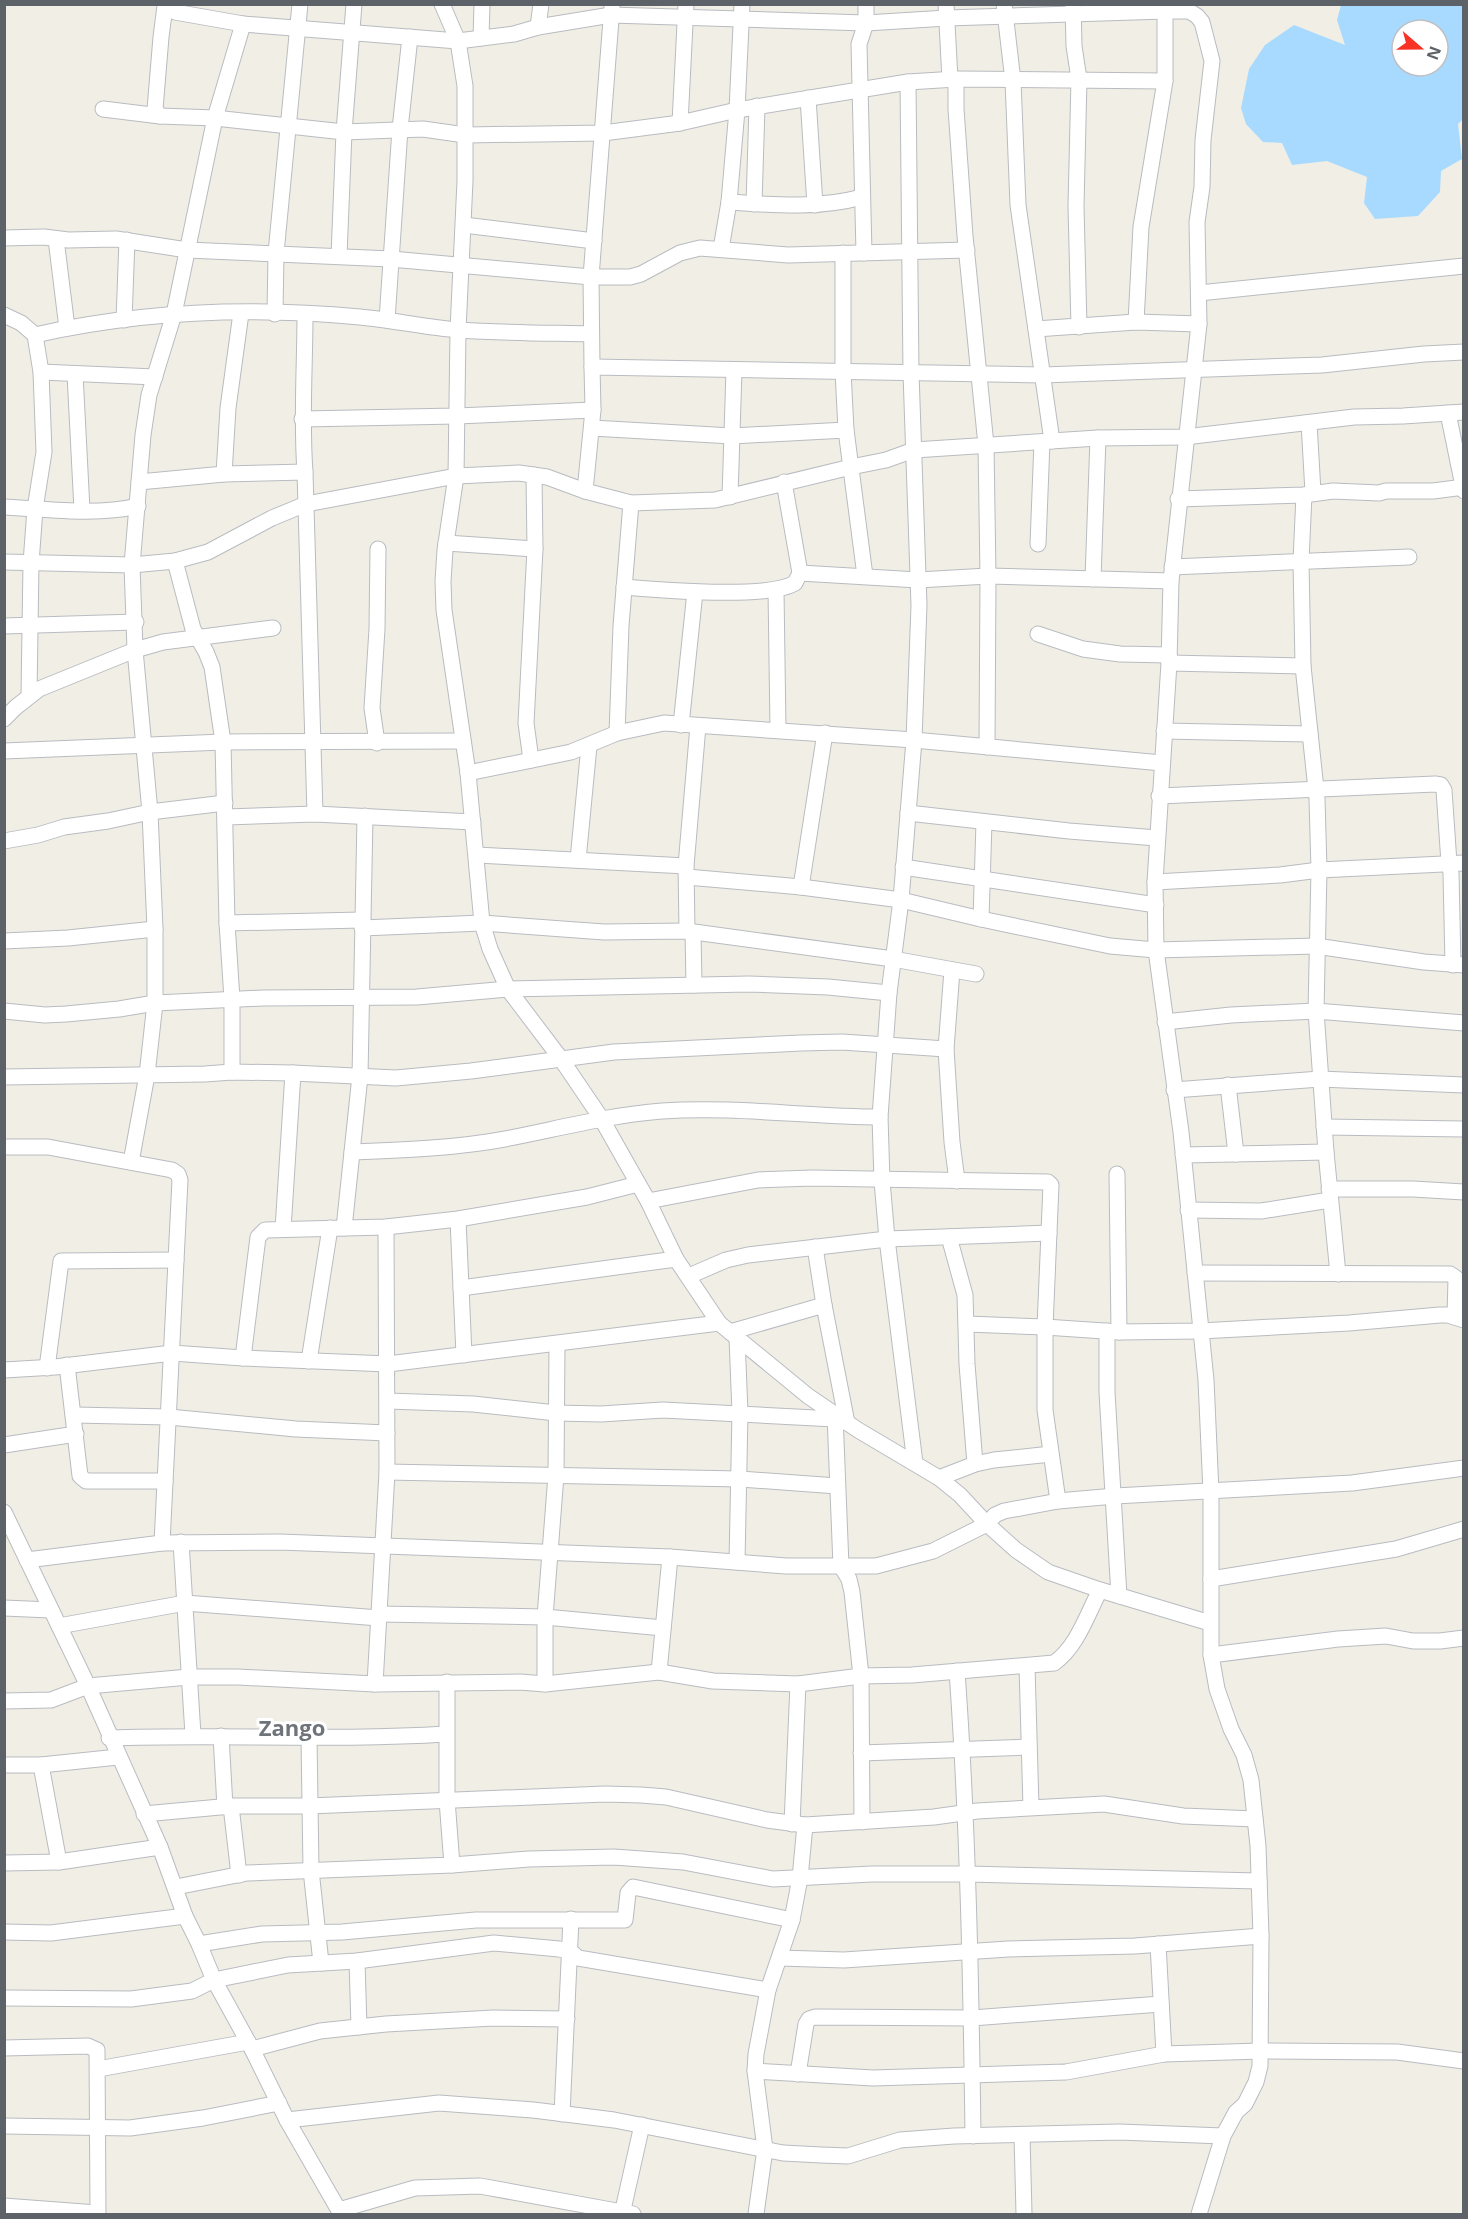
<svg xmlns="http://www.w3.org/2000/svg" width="1468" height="2219" font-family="'Open Sans',sans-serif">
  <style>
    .water { fill: #a8daff; fill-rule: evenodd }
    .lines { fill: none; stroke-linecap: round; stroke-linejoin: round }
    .minor-casing { stroke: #b8bcc0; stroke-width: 17 }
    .minor { stroke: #fff; stroke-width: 15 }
    .labels { text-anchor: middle; stroke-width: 6; stroke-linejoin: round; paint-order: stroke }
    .district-label { font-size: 22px; font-weight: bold; fill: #6e747a; stroke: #fff }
  </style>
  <rect width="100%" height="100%" fill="#f1eee6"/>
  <path class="water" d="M1341,5h122l1,113 -6,6 4,35 -21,12 -1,21 -22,24 -43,3 -11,-16 3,-26 -40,-16 -35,4 -10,-22 -19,-1 -17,-18 -5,-16 8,-39 16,-24 29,-20 51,20 -8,-25zM1402,30h36v36h-36z"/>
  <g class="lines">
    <g class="minor-casing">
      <g id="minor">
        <polyline points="165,4 175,12 243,24 458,41 514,34 538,27 611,15 866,23 947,18 1165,11 1189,11 1197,16 1202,22 1212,61 1203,140 1202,187 1197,222 1199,324 1171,581 1169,663 1155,882 1156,950 1181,1132 1206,1380 1211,1492 1211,1655 1217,1689 1231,1729 1244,1755 1251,1780 1258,1846 1261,1936 1260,2066 1256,2082 1245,2104 1236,2112 1223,2136 1199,2214"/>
        <polyline points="442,4 458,41 465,86 465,181 458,330 456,476 445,550 443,581 444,610 468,773 482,923 490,949 508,989 561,1059 601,1118 648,1201 676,1259 719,1323 808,1396 858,1430 939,1478 960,1495 987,1524 1016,1550 1048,1572 1100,1590 1210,1623"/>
        <polyline points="946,4 950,80"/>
        <polyline points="1004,4 1013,81 1018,205 1052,441"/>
        <polyline points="1073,4 1074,46 1079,79 1076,206 1079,327"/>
        <polyline points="165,6 161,37 155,109 160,116 215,118 344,132 423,129 465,135 603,133 680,123 737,110 908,82 956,79 1165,81"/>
        <polyline points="538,27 541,4"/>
        <polyline points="481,38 482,4"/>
        <polyline points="956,79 956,109 965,236 986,445 988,576 987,747"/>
        <polyline points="908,82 911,373 919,605 914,740 901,900 889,993 880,1117 882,1181 887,1239 915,1463"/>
        <polyline points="808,98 815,205"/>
        <polyline points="103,109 160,116"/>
        <polyline points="680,123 686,4"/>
        <path d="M729,202c45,3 89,7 133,-5"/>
        <polyline points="754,204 757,106"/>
        <polyline points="464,225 594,241"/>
        <polyline points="4,238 44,237 68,240 116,239 187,250 391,259 591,277 630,277 641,274 680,253 700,248 788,255 967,250"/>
        <polyline points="56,239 67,328"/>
        <polyline points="721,249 729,202 737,110 742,4"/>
        <polyline points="843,253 843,371 846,430"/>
        <polyline points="864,253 859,44 866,23 866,4"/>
        <polyline points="339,256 344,132 354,4"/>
        <polyline points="1199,293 1464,266"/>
        <polyline points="275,314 276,253 300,4"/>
        <path d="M305,314c0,53 -4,105 0,158l10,342"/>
        <path d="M4,315l17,8 14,12c106,-24 217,-28 325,-18 34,3 66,11 100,13 43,3 88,3 131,4"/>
        <polyline points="124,320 127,240"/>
        <polyline points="387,320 400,129 410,37"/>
        <polyline points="1136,322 1141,227 1165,81 1165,11"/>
        <polyline points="1036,329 1136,322 1199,324"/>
        <polyline points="592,367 591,277 612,7"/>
        <polyline points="41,372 155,377"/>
        <polyline points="75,374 82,510"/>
        <polyline points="1448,413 1464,491"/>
        <polyline points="302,419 457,416 593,410"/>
        <polyline points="1309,423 1313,492"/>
        <polyline points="592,428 732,436 846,430 865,576"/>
        <polyline points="224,474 228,408 241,313"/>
        <polyline points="139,482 224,474 305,472"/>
        <polyline points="585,491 631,503 715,500 851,467 886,460 914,450 1098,438 1185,437 1354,417 1403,416 1464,412"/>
        <polyline points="1304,495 1301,561 1303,666 1317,799 1319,870 1316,1011 1326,1152 1338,1274"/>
        <polyline points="730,497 734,370"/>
        <polyline points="1178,499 1304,495 1333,491 1379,493 1386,491 1433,491 1464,487"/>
        <path d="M4,507c43,2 92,9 134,-1"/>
        <polyline points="446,543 535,549"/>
        <polyline points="1038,544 1042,442"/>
        <polyline points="175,561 193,629 206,652 212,667 223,742 227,923 232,999 232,1072"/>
        <polyline points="4,562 132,565 175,561 208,552 272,518 306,504 456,476 519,473 547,477 585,491 593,410 592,367 1043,375 1322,365 1424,354 1464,352"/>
        <polyline points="1172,567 1409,557"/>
        <polyline points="800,573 918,580 988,576 1171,581"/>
        <polyline points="1093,579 1098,438"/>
        <path d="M624,587c34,3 145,12 171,-4l5,-10 -16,-91"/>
        <polyline points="776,590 778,730"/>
        <polyline points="4,626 136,622"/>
        <polyline points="1038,634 1083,649 1120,654 1169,655"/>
        <polyline points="1169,663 1303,666"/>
        <polyline points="29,696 31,563 35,509 44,452 41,372 35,335"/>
        <polyline points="4,719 16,707 39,689 135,650 163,642 273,628"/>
        <polyline points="681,725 695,592"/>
        <polyline points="1164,731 1310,734"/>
        <polyline points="617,733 621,626 631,503"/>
        <polyline points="377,743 372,708 377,629 378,549"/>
        <polyline points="4,751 223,742 463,741"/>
        <polyline points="531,760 526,723 535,549 534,475"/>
        <polyline points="468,773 571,752 617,733 664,723 914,740 1162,763"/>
        <polyline points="1159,796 1435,784 1441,785 1444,790 1449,863 1451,873 1453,965"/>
        <polyline points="908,813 1069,831 1157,838"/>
        <polyline points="226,817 315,814 473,822"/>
        <polyline points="4,841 38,835 64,827 108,821 150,812 225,803"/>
        <polyline points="477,855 686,866"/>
        <polyline points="578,860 589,746"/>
        <polyline points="903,867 1156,905"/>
        <polyline points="687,877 801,887 901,900 981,919 1110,946 1156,950 1316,946 1424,962 1464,965"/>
        <polyline points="1155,882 1280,875 1319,870 1464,863"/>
        <polyline points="801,887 825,733"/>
        <polyline points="981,919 984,822"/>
        <polyline points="227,923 362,920"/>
        <polyline points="362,928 482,923 604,932 687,931 893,959 976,974"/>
        <polyline points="687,931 686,866 698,726"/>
        <polyline points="693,932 694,985"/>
        <polyline points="4,941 68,938 155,929"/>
        <polyline points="952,970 946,1049 952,1142 957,1181"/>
        <polyline points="4,1011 45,1015 66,1014 119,1009 155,1003 263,998 417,997 508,989 749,984 828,987 889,993"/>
        <polyline points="1165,1022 1231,1015 1316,1011 1464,1023"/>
        <polyline points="4,1077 205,1074 232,1072 293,1073 396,1078 471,1071 614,1052 801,1043 842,1042 946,1049"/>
        <polyline points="1228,1085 1236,1154"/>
        <polyline points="1174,1090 1320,1079 1464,1085"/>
        <polyline points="1324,1127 1464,1129"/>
        <polyline points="4,1147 48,1147 172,1170 178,1174 180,1180 162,1543"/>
        <path d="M352,1152c53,-2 106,-4 158,-14 51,-10 100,-23 152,-27 73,-5 146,6 218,6"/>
        <polyline points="1183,1155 1326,1152"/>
        <polyline points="131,1162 147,1075 155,1003 155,929 150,812 135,650 132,565 143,435 149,395 174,314 215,118 243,24"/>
        <polyline points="1117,1174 1119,1332"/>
        <polyline points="1329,1189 1413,1189 1464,1192"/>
        <polyline points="648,1201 758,1180 812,1178 1048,1182 1051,1185 1045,1327 1045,1410 1058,1501"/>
        <polyline points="1188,1210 1261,1211 1330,1200"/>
        <polyline points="458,1219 464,1355"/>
        <polyline points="344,1228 360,1076 365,816"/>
        <polyline points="283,1229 293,1073"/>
        <polyline points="949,1237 965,1295 967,1364 975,1464"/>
        <polyline points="815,1247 824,1305 847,1423"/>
        <polyline points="1195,1273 1450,1274 1456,1278 1455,1317"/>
        <polyline points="689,1276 726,1260 748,1255 887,1239 1049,1233"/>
        <polyline points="461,1288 676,1259"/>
        <polyline points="967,1324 1045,1327 1119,1332 1200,1331 1349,1323 1440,1315 1448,1315 1464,1320"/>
        <polyline points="1107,1331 1107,1392 1119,1596"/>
        <polyline points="730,1332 824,1305"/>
        <polyline points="243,1358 258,1237 265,1230 386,1227 458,1219 587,1197 638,1184"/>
        <polyline points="309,1361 330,1228"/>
        <polyline points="67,1365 80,1476 86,1481 165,1481"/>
        <polyline points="47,1368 61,1261 176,1260"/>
        <polyline points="4,1370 55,1367 172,1353 243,1358 388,1364 719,1323"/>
        <polyline points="388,1401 473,1404 556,1413 601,1414 663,1410 835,1419"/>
        <polyline points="74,1415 169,1417 296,1429 387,1433"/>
        <polyline points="835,1415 841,1566 849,1579 852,1592 861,1676 862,1822"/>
        <polyline points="4,1445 76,1434"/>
        <polyline points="387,1472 740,1479 837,1486"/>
        <polyline points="939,1478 975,1464 994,1460 1051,1454"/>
        <polyline points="4,1512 88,1686 160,1847 185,1916 199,1944 214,1980 252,2049 287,2120 341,2214"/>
        <polyline points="181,1542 193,1735"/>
        <polyline points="27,1560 162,1543 280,1542 670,1557 786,1566 876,1566 933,1551 987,1524 995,1515 1004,1511 1058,1501 1115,1496 1352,1483 1464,1468"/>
        <polyline points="737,1562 740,1413 737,1338"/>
        <polyline points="1211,1579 1396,1549 1464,1529"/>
        <polyline points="4,1608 51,1610"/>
        <polyline points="379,1614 545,1617 663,1628"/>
        <polyline points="59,1626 185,1603 379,1618"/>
        <polyline points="1211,1655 1338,1639 1386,1636 1413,1641 1440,1641 1464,1638"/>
        <polyline points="1027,1666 1031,1807"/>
        <path d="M957,1671c11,155 14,310 16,465"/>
        <polyline points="659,1672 670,1557"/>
        <polyline points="375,1684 387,1472 386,1227"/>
        <polyline points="545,1684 545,1617 556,1475 557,1344"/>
        <path d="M4,1701l47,-1 37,-14 101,-9h49l137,7 145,-2 25,2 114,-12 54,9 85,3 63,-8 51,-1 142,-12c23,-16 33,-48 46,-73"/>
        <polyline points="221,1736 225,1807"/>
        <polyline points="309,1736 311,1870 321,1963"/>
        <path d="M109,1738c112,-4 225,3 337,-4"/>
        <polyline points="861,1753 1029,1747"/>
        <polyline points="4,1765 41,1765 118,1757"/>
        <polyline points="41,1765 59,1862"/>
        <polyline points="231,1806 239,1875"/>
        <polyline points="144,1814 231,1806 309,1806 605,1794 641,1795 666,1797 767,1820 805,1825 934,1817 977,1811 1104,1804 1183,1816 1255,1819"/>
        <polyline points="792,1824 798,1684"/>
        <polyline points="4,1863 59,1862 160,1847"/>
        <polyline points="452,1865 529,1859 614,1857 683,1862 773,1879 872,1874 967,1874 1259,1881"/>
        <polyline points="176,1887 247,1873 452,1865 447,1800 447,1682"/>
        <polyline points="4,1932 51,1933 185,1916"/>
        <polyline points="199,1944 262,1934 342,1932 476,1920 625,1920 628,1893 633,1887 792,1920"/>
        <polyline points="1158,1944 1164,2054"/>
        <polyline points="780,1958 844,1960 1008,1949 1135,1946 1261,1936"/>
        <polyline points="357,1961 359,2027"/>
        <polyline points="4,1998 131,1999 192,1991 214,1980 288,1965 357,1961 494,1943 559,1949 570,1951 578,1958 584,1959 768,1990"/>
        <polyline points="4,2048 88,2046 97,2050 98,2214"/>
        <polyline points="252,2049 320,2031 386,2024 493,2018 567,2019"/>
        <polyline points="98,2069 248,2042"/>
        <polyline points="755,2071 873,2078 1066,2072 1164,2054 1261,2051 1397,2052 1464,2061"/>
        <polyline points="798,2074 806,2024 809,2019 815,2017 972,2018 1161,2004"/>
        <polyline points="562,2114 571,1919"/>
        <polyline points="287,2120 439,2103 533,2110 614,2120 783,2153 821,2155 848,2156 900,2140 954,2136 1119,2132 1223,2136"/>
        <polyline points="4,2126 130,2128 203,2118 279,2103"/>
        <polyline points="1022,2135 1024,2214"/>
        <polyline points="4,2206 97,2213"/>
        <polyline points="339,2210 415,2188 480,2186 633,2214"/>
        <polyline points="622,2214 642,2125"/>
        <polyline points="756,2214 765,2149 755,2071 756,2054 768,1990 792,1920 800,1878 805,1825"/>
      </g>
    </g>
    <use href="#minor" class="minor"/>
  </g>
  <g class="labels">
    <g class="district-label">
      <text x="292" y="1736">Zango</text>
    </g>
  </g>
  <rect width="1468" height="2219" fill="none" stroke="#5d6268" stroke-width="12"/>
  <g transform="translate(1420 48) rotate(110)"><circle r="28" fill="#ffffff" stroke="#bec0c3" stroke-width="1.5"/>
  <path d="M0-4.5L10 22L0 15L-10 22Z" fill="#f83225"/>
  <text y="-9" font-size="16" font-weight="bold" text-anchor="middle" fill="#5d6268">N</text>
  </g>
</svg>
